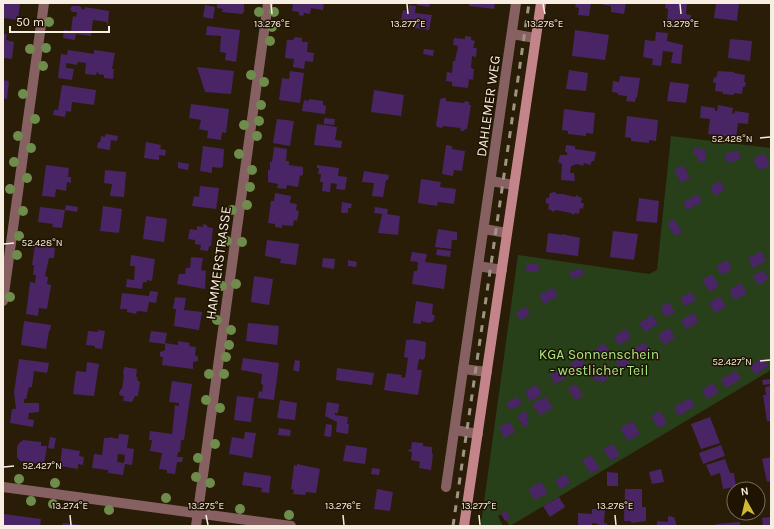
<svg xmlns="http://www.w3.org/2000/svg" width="774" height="529" font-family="Karla,sans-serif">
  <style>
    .green { fill: #274019 }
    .building { fill: #492566; fill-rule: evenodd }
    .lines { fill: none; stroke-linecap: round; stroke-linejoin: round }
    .minor { stroke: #876062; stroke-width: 10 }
    .tertiary { stroke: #876062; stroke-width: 10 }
    .secondary { stroke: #c38589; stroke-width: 10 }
    .rail { stroke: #9f9584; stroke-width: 3; stroke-dasharray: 7 7; stroke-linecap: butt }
    .tree { fill: #6e8c4c }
    .ticks { fill: none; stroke: #f7eee1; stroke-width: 1.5 }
    .labels { text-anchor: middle; stroke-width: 3; stroke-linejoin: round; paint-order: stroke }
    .street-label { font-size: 14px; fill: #f7eee1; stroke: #1f1301 }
    .park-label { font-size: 14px; fill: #a6e685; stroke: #1f1301 }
    .ticks-label { font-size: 10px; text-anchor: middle; fill: #f7eee1; stroke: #1f1301; stroke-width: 3; stroke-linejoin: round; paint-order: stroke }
  </style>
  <rect width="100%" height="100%" fill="#291d07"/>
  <polygon class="green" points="671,136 771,148 771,370 510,526 501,514 498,516 503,526 483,526 481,524 518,255 649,274 657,270"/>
  <g class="building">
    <polygon points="3,3 20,3 18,20 3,18"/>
    <polygon points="217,3 244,3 244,12 242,14 222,12 223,9 217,8"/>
    <polygon points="293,3 324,3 323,10 311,8 310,14 304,13 303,16 299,15 299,12 292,11"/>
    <polygon points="417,3 430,3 429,7 417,5"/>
    <polygon points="469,3 495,3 494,9 469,6"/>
    <polygon points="576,3 591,3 589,16 578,15 579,8 575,7"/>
    <polygon points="595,3 626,3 624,14 611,12 611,6"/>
    <polygon points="666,3 687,3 686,14 691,15 690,28 683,28 683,24 667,22 668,9 665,8"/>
    <polygon points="716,3 739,3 737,21 714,18"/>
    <polygon points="205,5 215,7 213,19 203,17"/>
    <polygon points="409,5 416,6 415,13 432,15 429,30 413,28 414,22 401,20 403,10 409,11"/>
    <polygon points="72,6 80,6 82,9 84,10 85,7 109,11 108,25 107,25 107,22 93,20 91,36 76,34 75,40 63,38 64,30 71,31 73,16 76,17 77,12 72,12 70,9"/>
    <polygon points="207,26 240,30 236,62 225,60 226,53 220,52 221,36 206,35"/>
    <polygon points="575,30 609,35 605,60 572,56"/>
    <polygon points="656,32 668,33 667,41 683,45 681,64 671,63 673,52 663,51 661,66 652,65 653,59 643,57 645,40 655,41"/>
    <polygon points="3,34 7,34 6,40 14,42 12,59 3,58"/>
    <polygon points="465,36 471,37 471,40 475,41 473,48 477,48 476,57 472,56 471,68 474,69 473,80 469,79 468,88 452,86 452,82 446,81 447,72 452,73 453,61 455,61 458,46 453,45 454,38 465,39"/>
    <polygon points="296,37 302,38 302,42 308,42 307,52 314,53 313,62 305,61 304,69 293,67 294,59 285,58 287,40 293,40 294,38"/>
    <polygon points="730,39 752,41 750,61 728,58"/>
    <polygon points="424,49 434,50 433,56 423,54"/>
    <polygon points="68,50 94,54 94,50 115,53 112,69 114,69 113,79 104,78 104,75 98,74 99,73 97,72 96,75 85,74 86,63 78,62 77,65 66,63 66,68 74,69 72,80 58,78 61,54 67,55"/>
    <polygon points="197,67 234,71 231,94 205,92"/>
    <polygon points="569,70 588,73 586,91 566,89"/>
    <polygon points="290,71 304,73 300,103 279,100 282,78 289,79"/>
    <polygon points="718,71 734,72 734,73 745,75 744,82 746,82 745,87 743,87 742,94 734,93 734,95 723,94 723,92 715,91 716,83 713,82 714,77 716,78"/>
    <polygon points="620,76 640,78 637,98 636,97 635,102 626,101 627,96 618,95 618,93 612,92 613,81 619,82"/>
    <polygon points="3,80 9,81 7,99 3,98"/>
    <polygon points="670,82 689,84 686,103 667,101"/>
    <polygon points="62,85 96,90 94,105 72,102 71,112 66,111 65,117 53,115 54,110 58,110"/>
    <polygon points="374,90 404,95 401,116 371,112"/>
    <polygon points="442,98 446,98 446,101 464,103 465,101 469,102 469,105 471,105 467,129 465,129 464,131 461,131 460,128 443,126 442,128 437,127 436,125 440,100"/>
    <polygon points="309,99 323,101 323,105 326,106 325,114 302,111 304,100 309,101"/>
    <polygon points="191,104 229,109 226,133 222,132 221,140 207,138 208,131 199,129 201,120 189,118"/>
    <polygon points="718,105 733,108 732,113 734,114 735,111 749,113 748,124 738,123 736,138 708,134 710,119 700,118 701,106 715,108 715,111 717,111"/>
    <polygon points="564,109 595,113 593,134 586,133 586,136 568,134 568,131 562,130"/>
    <polygon points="627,116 658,120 656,141 649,140 649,143 631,141 631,138 625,137"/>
    <polygon points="324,118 335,119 334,125 324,124"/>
    <polygon points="277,119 294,121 290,146 273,143"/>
    <polygon points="317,124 337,127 335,140 342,141 341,148 314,145"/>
    <polygon points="106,134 118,136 117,141 111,140 110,150 97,148 98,142 100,142 101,136 105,137"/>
    <polygon points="146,142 161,145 160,149 166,150 165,156 159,155 159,160 144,158"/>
    <polygon points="446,145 452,146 452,149 465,151 462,171 454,170 453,176 442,174"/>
    <polygon points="566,145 575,146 575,149 596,152 594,161 592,161 590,165 584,163 583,166 577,164 571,166 570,173 574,173 575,181 561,180 562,164 558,162 560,155 567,155 567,152 565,152"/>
    <polygon points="203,146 224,149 223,166 221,168 212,167 212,173 200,171"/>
    <polygon points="274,147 287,149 286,161 289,161 289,165 303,167 303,174 302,176 300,175 298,187 287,185 286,189 277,188 278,184 268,182 268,170 270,170 270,162 272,162"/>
    <polygon points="694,148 706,149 705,161 698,161 698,156 693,155"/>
    <polygon points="737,150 741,159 728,163 724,155"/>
    <polygon points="764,153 770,165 759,171 753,159"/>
    <polygon points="178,162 189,164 188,170 178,168"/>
    <polygon points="46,165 69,168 68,177 71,177 71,183 67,182 66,191 56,189 55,197 42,196"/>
    <polygon points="317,165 339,168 338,176 347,177 345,190 336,189 337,184 331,183 330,192 322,191 323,182 320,182 321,174 318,174 319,168 317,168"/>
    <polygon points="683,165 690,178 681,183 674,170"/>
    <polygon points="105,170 126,172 124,197 110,196 112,184 104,183"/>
    <polygon points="364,171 389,175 388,180 386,180 383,197 372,196 374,183 362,182"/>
    <polygon points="421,179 441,182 440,187 456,189 454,204 438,202 437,206 418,203"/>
    <polygon points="720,181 725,189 715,196 710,187"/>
    <polygon points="200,186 219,188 216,209 192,206 194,196 199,197"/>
    <polygon points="555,192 557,194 563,194 575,197 577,195 579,197 582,198 581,203 584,203 583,209 580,208 579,214 575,213 573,215 571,213 556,210 553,212 551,210 548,209 549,204 546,203 546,198 549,198 550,193"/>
    <polygon points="275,193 291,196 290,203 297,204 296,210 299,211 297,221 294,220 293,226 282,225 282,228 275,227 275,224 268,223 271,201 274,201"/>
    <polygon points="698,194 702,202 687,210 683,202"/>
    <polygon points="639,198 659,201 657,223 636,221"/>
    <polygon points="342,202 352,204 351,208 348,208 348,213 341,213"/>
    <polygon points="66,205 78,207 77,212 65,210 62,228 52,227 53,224 38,222 40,207 65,210"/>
    <polygon points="103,206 122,209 119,233 100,231"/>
    <polygon points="375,207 388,209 387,214 400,216 398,235 378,233 382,214 374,213"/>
    <polygon points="146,216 167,219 164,242 143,239"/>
    <polygon points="674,219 682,232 675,236 667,223"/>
    <polygon points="203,224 207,225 207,227 213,228 211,246 209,246 208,251 200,250 201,245 195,244 195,240 188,239 190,229 197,230 197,226 203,227"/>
    <polygon points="438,229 457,232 457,240 452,240 451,249 435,247"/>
    <polygon points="613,231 638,234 634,260 610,257"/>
    <polygon points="548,233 562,235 562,234 580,238 578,256 546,252"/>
    <polygon points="267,240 299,244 296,265 280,263 281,259 265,256"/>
    <polygon points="35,245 55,248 54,258 49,258 45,276 48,277 47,284 51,285 47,309 39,308 38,316 26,314 30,282 35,283 36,275 33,275 34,265 32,265"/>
    <polygon points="437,249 451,251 450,257 436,255"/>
    <polygon points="761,251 766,261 753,268 748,258"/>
    <polygon points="412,252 427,254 425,262 447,265 444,289 412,284 414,271 417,271 418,262 410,261"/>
    <polygon points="131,255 155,259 152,281 147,280 147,282 143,282 142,289 126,287 127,279 134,280 135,266 130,266"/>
    <polygon points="191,257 203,258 201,270 206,271 205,289 177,284 179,274 185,274 186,268 190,268"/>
    <polygon points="323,258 335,259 334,269 322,267"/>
    <polygon points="348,260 357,262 356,267 348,266"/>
    <polygon points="727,260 732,269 722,275 716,266"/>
    <polygon points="527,263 540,265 538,272 526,271"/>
    <polygon points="581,268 584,275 572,279 570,272"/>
    <polygon points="763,270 769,279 758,285 753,276"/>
    <polygon points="712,274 719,286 710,292 702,280"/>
    <polygon points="254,276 273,279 269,305 251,302"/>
    <polygon points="741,283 747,293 735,300 729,290"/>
    <polygon points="553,288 558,296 544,304 539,295"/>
    <polygon points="150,291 158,292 156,303 149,302 147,312 137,311 136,314 127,312 127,309 120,309 122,293 149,296"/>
    <polygon points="691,292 696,300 685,306 680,298"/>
    <polygon points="720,296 726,307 715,313 709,303"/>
    <polygon points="175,297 186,298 184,310 202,312 199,330 174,326 176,309 173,309"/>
    <polygon points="416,301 433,304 432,314 435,316 434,320 432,322 430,322 430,323 421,321 421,324 413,323"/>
    <polygon points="669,302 675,312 666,317 660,308"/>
    <polygon points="526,307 530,315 520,320 516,312"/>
    <polygon points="694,313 699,322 686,329 681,320"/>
    <polygon points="652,315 658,324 645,332 639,323"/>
    <polygon points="24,321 51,325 50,331 49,331 46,349 21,345"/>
    <polygon points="248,323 279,326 277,345 246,341"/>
    <polygon points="669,328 675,338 664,345 658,335"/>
    <polygon points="626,329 631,338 619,345 614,336"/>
    <polygon points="98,330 105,331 102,349 95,348 95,346 86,345 88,331 98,332"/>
    <polygon points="151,331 167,333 165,343 178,345 178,341 190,343 189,346 196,347 195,355 198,357 198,361 193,362 193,369 162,365 163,358 160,356 160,352 165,350 165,344 149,342"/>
    <polygon points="411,339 426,342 425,358 424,358 423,360 419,359 417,370 422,370 418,395 384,390 387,373 402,375 401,377 405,378 408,358 404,357 406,340 411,340"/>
    <polygon points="645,342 651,352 640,358 635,348"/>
    <polygon points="604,343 609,351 598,359 593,351"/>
    <polygon points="625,355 631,365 621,370 615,360"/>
    <polygon points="581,357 586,366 575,372 570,363"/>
    <polygon points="243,358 279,363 274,400 258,398 259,391 262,392 263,385 261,384 262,374 241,370"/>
    <polygon points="762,358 768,366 756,375 750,366"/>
    <polygon points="19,359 49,363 47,373 34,371 32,387 29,387 26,399 24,399 24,403 39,403 39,412 29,413 28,419 34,420 33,427 10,423 12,409 16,409 14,392"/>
    <polygon points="295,360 300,361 299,372 293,370"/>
    <polygon points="87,362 99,364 94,396 73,394 76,371 86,372"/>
    <polygon points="124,367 137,369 136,377 138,377 137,380 140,382 138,396 135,396 132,402 123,401 124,396 121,396 119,394 120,390 122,389 124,375 123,375"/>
    <polygon points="337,368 374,373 372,385 336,380"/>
    <polygon points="562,369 566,378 555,384 550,374"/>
    <polygon points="602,369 608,379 602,383 600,380 595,381 592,375"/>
    <polygon points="736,371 741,379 726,388 721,379"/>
    <polygon points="771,379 771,384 763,385 762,380"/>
    <polygon points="172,381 192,384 184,440 181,440 180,452 178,452 177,457 183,457 182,462 177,462 175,474 167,473 167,470 159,469 162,453 150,451 152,440 149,440 150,431 172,434 175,405 179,406 179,403 169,402"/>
    <polygon points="713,383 719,392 707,399 702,390"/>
    <polygon points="576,384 583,396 575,400 568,388"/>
    <polygon points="537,385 542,395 530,401 525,391"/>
    <polygon points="771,386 771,421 767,421 763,395 766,395 765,387"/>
    <polygon points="237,396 254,398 251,422 234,420"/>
    <polygon points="517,397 522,404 510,410 506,403"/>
    <polygon points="546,397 553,408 540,415 532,404"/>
    <polygon points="690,398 695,406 679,416 674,407"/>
    <polygon points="280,400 297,403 295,420 277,418"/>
    <polygon points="327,402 339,404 338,413 335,413 335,415 348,417 347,424 349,424 348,434 336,432 337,422 325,416"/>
    <polygon points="525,411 529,417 526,419 529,424 524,427 517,416"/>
    <polygon points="660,411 667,423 658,428 651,416"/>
    <polygon points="710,417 720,443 701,449 691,424"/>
    <polygon points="633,421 640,434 628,441 620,428"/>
    <polygon points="510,422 515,432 504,438 499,427"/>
    <polygon points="326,424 332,425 331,437 324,436"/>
    <polygon points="279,428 291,430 290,436 278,435"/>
    <polygon points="245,432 256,433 252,458 229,454 232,437 244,439"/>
    <path d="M119,434l10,1 -2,13 7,1 -2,16 -7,-1 -2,11 -15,-2v-3l-16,-2 2,-14 8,1 2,-17h6v-1l8,2zM118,454l7,1 -1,8 -7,-1z"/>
    <polygon points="50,437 56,438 54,449 48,448"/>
    <polygon points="23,440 41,442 41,446 47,446 44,465 35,463 33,465 28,464 27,462 20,461 17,457 17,447 19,443"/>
    <polygon points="412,442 423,443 423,446 432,447 432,454 433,454 431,470 419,468 420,462 411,460 412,452 408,451 409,449 411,450"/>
    <polygon points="613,444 620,455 611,461 603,449"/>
    <polygon points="346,445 367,448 365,464 343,461"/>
    <polygon points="721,445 725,456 703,464 699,453"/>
    <polygon points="62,448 80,451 79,456 84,457 83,465 78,464 78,469 60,466"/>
    <polygon points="591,455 600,468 591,474 582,460"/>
    <polygon points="771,457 771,481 767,482 762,459"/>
    <polygon points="725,459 730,473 734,473 736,487 723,489 720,473 711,476 706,465"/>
    <polygon points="297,464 320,469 316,493 306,492 305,495 293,494 294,490 291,489 294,465 297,466"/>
    <polygon points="372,468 380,469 379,475 371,474"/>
    <polygon points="661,469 664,482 652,484 649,472"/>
    <polygon points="244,472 271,476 269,493 261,492 262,488 242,485"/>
    <polygon points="607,472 618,473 618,486 607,486"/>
    <polygon points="566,474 570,483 560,489 555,480"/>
    <polygon points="541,482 548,493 535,500 528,489"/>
    <polygon points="377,489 393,492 390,511 374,509"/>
    <polygon points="625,489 642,489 642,507 646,507 646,521 632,523 630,521 624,521"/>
    <polygon points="559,497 565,507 550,517 543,506"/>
    <polygon points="592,509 605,509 604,523 607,523 607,526 598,526 598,524 592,523 592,526 578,526 578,513 592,514"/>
    <polygon points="506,511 510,518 505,521 501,514"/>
    <polygon points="4,514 41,519 40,526 3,526"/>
    <polygon points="668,516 674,517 677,526 657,526 657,521 668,522"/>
    <polygon points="771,517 771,526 763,526 762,518"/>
    <polygon points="740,522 740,526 716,526 716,524"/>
    <polygon points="63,523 82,525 82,526 62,526"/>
  </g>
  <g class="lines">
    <g class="minor">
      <polyline points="512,34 535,38"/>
      <polyline points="491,181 514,185"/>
      <polyline points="484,229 507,233"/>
      <polyline points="478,266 502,270"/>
      <polyline points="3,301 44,3"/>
      <polyline points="463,369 487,372"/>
      <polyline points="455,430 478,434"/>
      <polyline points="446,487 516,3"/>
      <polyline points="196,526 268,3"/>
    </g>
    <polyline class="tertiary" points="3,487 291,526"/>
    <polyline class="secondary" points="464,526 541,3"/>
    <polyline class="rail" points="453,526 529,3"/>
  </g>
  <g class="tree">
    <circle cx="259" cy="12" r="5"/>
    <circle cx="274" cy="12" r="5"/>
    <circle cx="49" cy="22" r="5"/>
    <circle cx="272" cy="27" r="5"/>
    <circle cx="270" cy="41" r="5"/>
    <circle cx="46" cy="48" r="5"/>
    <circle cx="30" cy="49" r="5"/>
    <circle cx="43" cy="66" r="5"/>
    <circle cx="251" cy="75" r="5"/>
    <circle cx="264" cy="82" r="5"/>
    <circle cx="23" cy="94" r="5"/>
    <circle cx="261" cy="105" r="5"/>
    <circle cx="35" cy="119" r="5"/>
    <circle cx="259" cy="121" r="5"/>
    <circle cx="244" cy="125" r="5"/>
    <circle cx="18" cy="136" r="5"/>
    <circle cx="257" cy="136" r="5"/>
    <circle cx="31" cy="148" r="5"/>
    <circle cx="239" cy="154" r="5"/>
    <circle cx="14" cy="162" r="5"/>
    <circle cx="252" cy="170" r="5"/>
    <circle cx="27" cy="178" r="5"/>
    <circle cx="250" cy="187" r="5"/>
    <circle cx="10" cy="189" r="5"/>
    <circle cx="247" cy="205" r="5"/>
    <circle cx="232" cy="210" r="5"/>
    <circle cx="23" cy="211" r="5"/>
    <circle cx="19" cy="236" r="5"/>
    <circle cx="227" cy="241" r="5"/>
    <circle cx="242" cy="242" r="5"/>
    <circle cx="17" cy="255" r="5"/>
    <circle cx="236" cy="284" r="5"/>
    <circle cx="222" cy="286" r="5"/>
    <circle cx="10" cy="297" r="5"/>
    <circle cx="217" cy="320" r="5"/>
    <circle cx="231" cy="330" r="5"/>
    <circle cx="229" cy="345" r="5"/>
    <circle cx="226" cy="357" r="5"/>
    <circle cx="209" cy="374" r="5"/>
    <circle cx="224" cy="374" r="5"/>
    <circle cx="206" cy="400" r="5"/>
    <circle cx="220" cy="408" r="5"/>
    <circle cx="215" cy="444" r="5"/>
    <circle cx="198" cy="458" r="5"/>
    <circle cx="196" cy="477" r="5"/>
    <circle cx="19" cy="479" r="5"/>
    <circle cx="55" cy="483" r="5"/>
    <circle cx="210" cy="483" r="5"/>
    <circle cx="166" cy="498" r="5"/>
    <circle cx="31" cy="501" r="5"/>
    <circle cx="53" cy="504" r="5"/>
    <circle cx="240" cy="509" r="5"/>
    <circle cx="109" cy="510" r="5"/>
    <circle cx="289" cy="515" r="5"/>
  </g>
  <path class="ticks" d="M271,4l1,10M407,4l1,10M543,4l2,10M680,4l1,10M760,138l10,-1M4,244l10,-1M760,361l10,-1M4,467l10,-1M70,515l1,10M206,515l2,10M343,515l1,10M479,515l1,10M615,515l1,10"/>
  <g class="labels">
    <g class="street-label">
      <text transform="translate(488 106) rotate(-82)" y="5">DAHLEMER WEG</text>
      <text transform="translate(218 263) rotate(-82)" y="5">HAMMERSTRASSE</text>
    </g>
    <g class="park-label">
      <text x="599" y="359">KGA Sonnenschein<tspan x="599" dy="16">- westlicher Teil</tspan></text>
    </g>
  </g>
  <g class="ticks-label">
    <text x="272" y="27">13.276°E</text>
    <text x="408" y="27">13.277°E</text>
    <text x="545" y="27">13.278°E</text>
    <text x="681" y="27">13.279°E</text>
    <text x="732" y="142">52.428°N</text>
    <text x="42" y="246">52.428°N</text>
    <text x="732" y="365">52.427°N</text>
    <text x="42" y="469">52.427°N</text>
    <text x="70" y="509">13.274°E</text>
    <text x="206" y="509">13.275°E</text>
    <text x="343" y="509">13.276°E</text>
    <text x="479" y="509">13.277°E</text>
    <text x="615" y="509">13.278°E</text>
  </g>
  <rect width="774" height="529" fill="none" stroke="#f7eee1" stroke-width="8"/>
  <g transform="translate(746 501) rotate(352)"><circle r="19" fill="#1f1301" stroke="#756b5b"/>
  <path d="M0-3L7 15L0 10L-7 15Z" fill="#d0b837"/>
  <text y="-6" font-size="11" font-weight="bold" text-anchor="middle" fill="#f7eee1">N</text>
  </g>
  <path d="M10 26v6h99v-6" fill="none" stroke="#f7eee1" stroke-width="2"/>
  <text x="16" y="26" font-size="12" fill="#f7eee1" stroke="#1f1301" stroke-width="3" paint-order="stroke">50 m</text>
</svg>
